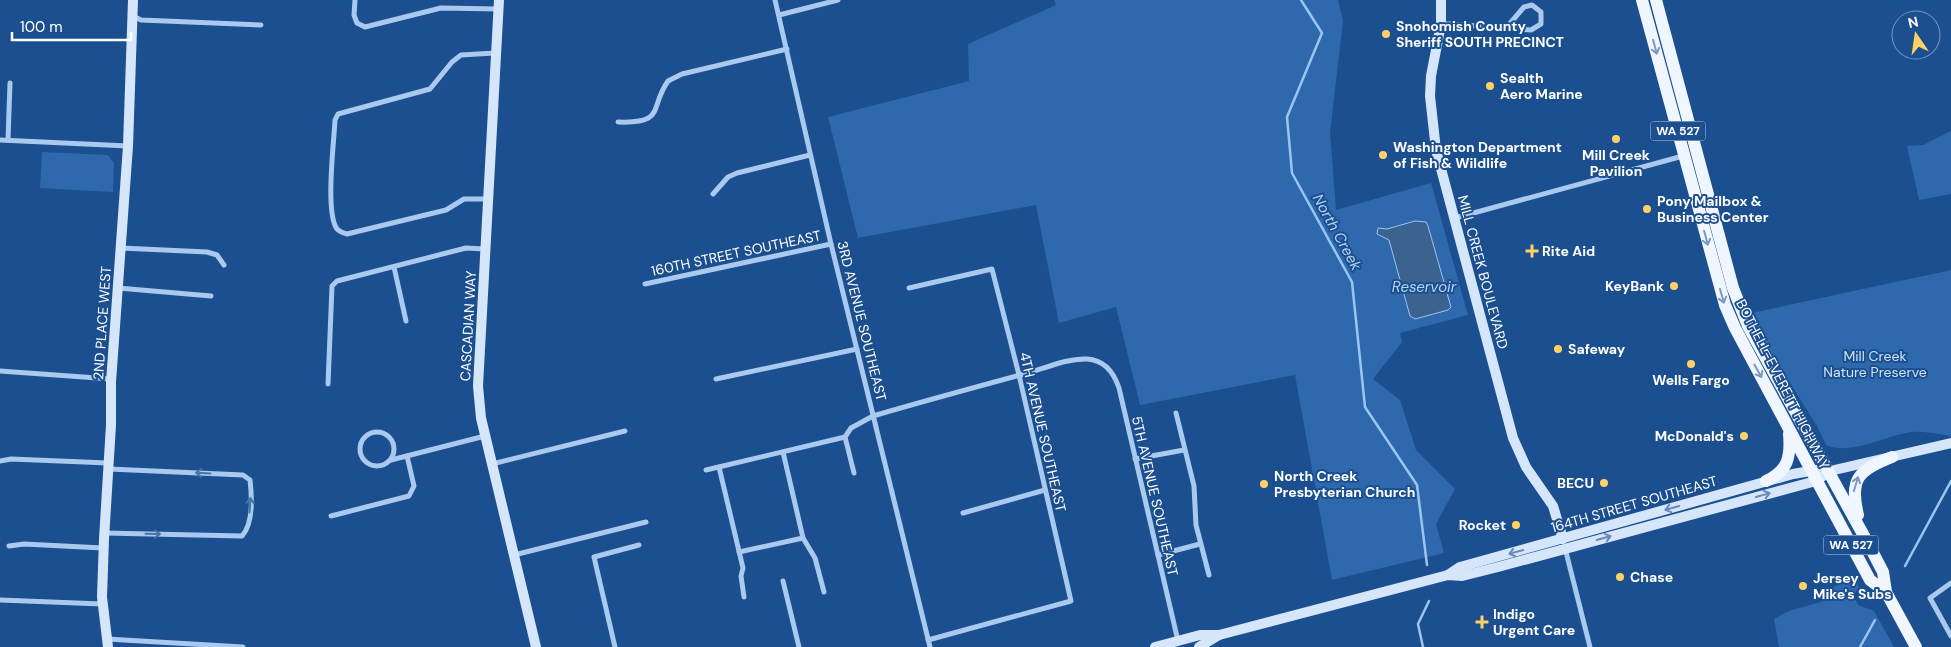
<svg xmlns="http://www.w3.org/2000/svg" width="1951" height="647" font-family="'DM Sans',sans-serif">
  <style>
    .green { fill: #2e69ad }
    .water { fill: #3c6290; stroke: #9cc4f0 }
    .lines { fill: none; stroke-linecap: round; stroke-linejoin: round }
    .stream { stroke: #9cc4f0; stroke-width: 2.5 }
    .street { stroke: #a9c9ee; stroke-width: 5 }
    .secondary { stroke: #d6e6fa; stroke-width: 10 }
    .primary { stroke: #f0f6ff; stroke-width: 12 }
    .oneway { stroke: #7b9ac1 }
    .oneway2 { stroke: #4674ac }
    .oneway3 { stroke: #668bba }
    .poi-dot { fill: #ffd166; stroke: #1b4f8f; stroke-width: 2 }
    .labels { text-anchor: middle; stroke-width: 4; stroke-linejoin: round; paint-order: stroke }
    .shield { fill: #1b4f8f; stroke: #bbcadd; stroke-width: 1 }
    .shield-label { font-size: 12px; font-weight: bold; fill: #fff }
    .poi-label { font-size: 14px; font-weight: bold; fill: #fff; stroke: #1b4f8f; text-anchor: start }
    .street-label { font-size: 14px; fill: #fff; stroke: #1b4f8f }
    .park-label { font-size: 14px; fill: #cfe3fa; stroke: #1b4f8f }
    .water-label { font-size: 15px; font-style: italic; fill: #b5d3f5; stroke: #1b4f8f }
  </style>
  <rect width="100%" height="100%" fill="#1b4f8f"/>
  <g class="green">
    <polygon points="1054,0 1338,0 1343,21 1330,133 1336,210 1431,183 1468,315 1400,333 1402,342 1373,379 1400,400 1416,450 1455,489 1436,524 1444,553 1332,580 1295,375 1140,405 1116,307 1059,323 1036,205 858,238 828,117 969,81 968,44 1056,5"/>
    <polygon points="1951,131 1951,194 1919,200 1907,146 1923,145"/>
    <polygon points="42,152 108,155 114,163 113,192 40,188"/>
    <path d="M1951,270v166c-12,-2 -26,-5 -39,-4 -27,3 -60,24 -86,13l-9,-19 -70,-112z"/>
    <polygon points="1854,579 1859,587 1853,595 1858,605 1874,611 1894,647 1779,647 1774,619 1789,611 1824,601 1834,587"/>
  </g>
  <polygon class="water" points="1415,221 1426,222 1428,226 1451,307 1448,310 1415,319 1410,316 1389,240 1377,234 1378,228 1387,229"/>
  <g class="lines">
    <g class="stream">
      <polyline points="1301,0 1322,33 1287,117 1292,173 1352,282 1365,407 1417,485 1427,565"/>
      <polyline points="1905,566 1951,481"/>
      <polyline points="1423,647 1418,624 1429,601"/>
      <polyline points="1860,647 1875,620"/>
    </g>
    <g class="street">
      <polyline points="355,0 354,15 357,23 365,27 441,8 498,9"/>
      <polyline points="775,0 831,244 930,647"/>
      <polyline points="779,15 838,0"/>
      <polyline points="133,16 141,20 261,25"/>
      <polyline points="1441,24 1451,24 1531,30 1541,24 1541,12 1532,5 1524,7 1506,28"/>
      <path d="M618,122c48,2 31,-14 50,-41l14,-7 105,-25"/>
      <polyline points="0,140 128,146"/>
      <polyline points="8,140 10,83"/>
      <polyline points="713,194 728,177 737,173 810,155"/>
      <path d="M488,199h-24l-18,11 -99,24c-4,-1 -7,-2 -10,-5 -12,-16 -3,-87 -2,-109l3,-6 92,-25 22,-27 9,-7 34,-2"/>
      <polyline points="1455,218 1683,156"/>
      <polyline points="121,248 207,252 217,255 224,265"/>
      <polyline points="394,267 406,321"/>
      <polyline points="645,284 831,244"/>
      <polyline points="118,288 211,296"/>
      <polyline points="909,288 992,269 1019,375 1071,601 928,640"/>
      <polyline points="0,371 111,379"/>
      <polyline points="716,379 857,349"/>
      <polyline points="328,384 332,286 337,281 466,248 485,249"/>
      <polyline points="1176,413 1194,486 1196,525 1209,575"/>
      <circle cx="377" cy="449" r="17"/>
      <polyline points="845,437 854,473"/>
      <polyline points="783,452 803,538 815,558 824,592"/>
      <polyline points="1135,459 1184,450"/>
      <polyline points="391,460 485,436"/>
      <polyline points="0,461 11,459 108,463"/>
      <polyline points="492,464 625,431"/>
      <polyline points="719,467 743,568 741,576 744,597"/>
      <path d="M706,470l139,-33 6,-9 22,-12c52,-15 103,-29 155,-43 18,-5 40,-15 59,-14 18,1 27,14 32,29l59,253"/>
      <polyline points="963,513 1045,490"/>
      <polyline points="331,516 409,496 414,486 407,456"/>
      <path d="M104,533l138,3c11,-12 10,-39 8,-56l-7,-5 -134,-6"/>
      <polyline points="9,546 24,544 103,548"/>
      <polyline points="1565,548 1590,647"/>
      <polyline points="739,552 803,538"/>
      <polyline points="514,555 646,522"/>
      <polyline points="1158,555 1200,544"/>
      <polyline points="783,581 799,647"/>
      <polyline points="1951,583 1930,598 1951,636"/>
      <polyline points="0,600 102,604"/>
      <polyline points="107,639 243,647"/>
      <polyline points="615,647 594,557 639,545"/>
    </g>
    <g class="secondary">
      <polyline points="499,0 478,386 481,418 536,647"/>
      <polyline points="1441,0 1441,24 1431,76 1430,96 1436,150 1513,438 1526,467 1553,506 1563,539"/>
      <polyline points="1448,575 1460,567 1793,474 1816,470"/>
      <polyline points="108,647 102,597 104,539 111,425 111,382 128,146 133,0"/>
      <polyline points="1155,647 1200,635 1219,635 1448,575 1462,576 1498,567 1816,481 1830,471 1951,443"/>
      <polyline points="1199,647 1219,635"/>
    </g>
    <g class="primary">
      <polyline points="1642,0 1725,305 1735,328 1870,580 1886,592"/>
      <polyline points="1656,0 1733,288 1748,326 1869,545 1883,572 1886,592 1916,647"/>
      <path d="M1766,481c22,-10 25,-24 23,-47"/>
      <path d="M1858,515c-9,-37 1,-45 34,-58"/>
    </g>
  </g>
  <defs><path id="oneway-shaft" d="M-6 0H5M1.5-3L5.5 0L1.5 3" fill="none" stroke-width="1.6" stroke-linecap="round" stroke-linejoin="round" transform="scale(1.25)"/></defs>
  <g class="oneway">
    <use href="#oneway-shaft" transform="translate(1655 47) rotate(75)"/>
    <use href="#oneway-shaft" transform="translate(1706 238) rotate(75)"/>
    <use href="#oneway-shaft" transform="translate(1722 296) rotate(74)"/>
    <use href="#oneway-shaft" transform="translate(1758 371) rotate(61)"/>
    <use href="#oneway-shaft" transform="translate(1856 484) rotate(-73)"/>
  </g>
  <g class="oneway2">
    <use href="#oneway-shaft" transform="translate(203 473) rotate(-177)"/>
    <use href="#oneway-shaft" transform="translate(250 505) rotate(-86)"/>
    <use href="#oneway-shaft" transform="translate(153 534) rotate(1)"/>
  </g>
  <g class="oneway3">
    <use href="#oneway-shaft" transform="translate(1763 495) rotate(-15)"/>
    <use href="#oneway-shaft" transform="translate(1672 508) rotate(164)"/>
    <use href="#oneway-shaft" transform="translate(1604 538) rotate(-16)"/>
    <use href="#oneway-shaft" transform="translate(1516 552) rotate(165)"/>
  </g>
  <g class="poi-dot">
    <circle cx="1386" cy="34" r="5"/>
    <circle cx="1490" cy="86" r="5"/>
    <circle cx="1616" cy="139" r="5"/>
    <circle cx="1383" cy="155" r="5"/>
    <circle cx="1647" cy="209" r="5"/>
    <path d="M1529.5 243.5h5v5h5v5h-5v5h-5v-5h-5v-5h5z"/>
    <circle cx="1674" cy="286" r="5"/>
    <circle cx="1558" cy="349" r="5"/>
    <circle cx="1691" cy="364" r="5"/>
    <circle cx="1744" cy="436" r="5"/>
    <circle cx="1604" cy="483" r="5"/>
    <circle cx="1264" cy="484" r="5"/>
    <circle cx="1516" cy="525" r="5"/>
    <circle cx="1620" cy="577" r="5"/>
    <circle cx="1803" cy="586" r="5"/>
    <path d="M1479.5 614.5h5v5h5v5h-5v5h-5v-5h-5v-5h5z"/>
  </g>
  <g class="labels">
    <g class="shield">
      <rect x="1650.5" y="121.5" width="55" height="19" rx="4"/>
      <rect x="1823.5" y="535.5" width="55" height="19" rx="4"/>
    </g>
    <g class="shield-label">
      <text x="1678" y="135">WA 527</text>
      <text x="1851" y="549">WA 527</text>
    </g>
    <g class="poi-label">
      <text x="1396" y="31">Snohomish County<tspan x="1396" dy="16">Sheriff SOUTH PRECINCT</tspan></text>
      <text x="1500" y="83">Sealth<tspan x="1500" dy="16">Aero Marine</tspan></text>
      <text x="1393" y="152">Washington Department<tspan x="1393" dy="16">of Fish &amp; Wildlife</tspan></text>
      <text x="1616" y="160" text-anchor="middle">Mill Creek<tspan x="1616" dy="16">Pavilion</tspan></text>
      <text x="1657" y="206">Pony Mailbox &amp;<tspan x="1657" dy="16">Business Center</tspan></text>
      <text x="1542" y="256">Rite Aid</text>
      <text x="1664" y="291" text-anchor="end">KeyBank</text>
      <text x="1568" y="354">Safeway</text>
      <text x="1691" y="385" text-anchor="middle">Wells Fargo</text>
      <text x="1734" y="441" text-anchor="end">McDonald's</text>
      <text x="1274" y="481">North Creek<tspan x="1274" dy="16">Presbyterian Church</tspan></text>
      <text x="1594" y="488" text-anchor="end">BECU</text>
      <text x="1506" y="530" text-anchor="end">Rocket</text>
      <text x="1630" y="582">Chase</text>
      <text x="1813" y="583">Jersey<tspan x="1813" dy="16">Mike's Subs</tspan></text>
      <text x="1493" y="619">Indigo<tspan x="1493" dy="16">Urgent Care</tspan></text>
    </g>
    <g class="street-label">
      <text transform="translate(736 253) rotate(-12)" y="5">160TH STREET SOUTHEAST</text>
      <text transform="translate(1483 272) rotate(75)" y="5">MILL CREEK BOULEVARD</text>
      <text transform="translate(862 321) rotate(76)" y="5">3RD AVENUE SOUTHEAST</text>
      <text transform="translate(102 323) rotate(-86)" y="5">2ND PLACE WEST</text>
      <text transform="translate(468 326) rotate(-87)" y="5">CASCADIAN WAY</text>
      <text transform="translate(1783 384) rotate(63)" y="5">BOTHELL-EVERETT HIGHWAY</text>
      <text transform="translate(1043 432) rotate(77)" y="5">4TH AVENUE SOUTHEAST</text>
      <text transform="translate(1155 496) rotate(77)" y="5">5TH AVENUE SOUTHEAST</text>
      <text transform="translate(1634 504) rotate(-16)" y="5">164TH STREET SOUTHEAST</text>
    </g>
    <g class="park-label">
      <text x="1875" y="361">Mill Creek<tspan x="1875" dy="16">Nature Preserve</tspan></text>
    </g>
    <g class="water-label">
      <text transform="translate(1337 232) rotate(61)" y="5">North Creek</text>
      <text x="1424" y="292">Reservoir</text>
    </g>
  </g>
  <g transform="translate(1916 35) rotate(347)"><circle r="24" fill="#1b4f8f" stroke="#7695bc"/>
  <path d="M0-4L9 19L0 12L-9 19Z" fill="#ffd166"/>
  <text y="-8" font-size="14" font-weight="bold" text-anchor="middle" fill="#ffffff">N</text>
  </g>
  <path d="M12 32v8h119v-8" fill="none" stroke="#ffffff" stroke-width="2.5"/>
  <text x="20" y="32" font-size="15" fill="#ffffff" stroke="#1b4f8f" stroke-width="4" paint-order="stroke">100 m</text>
</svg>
